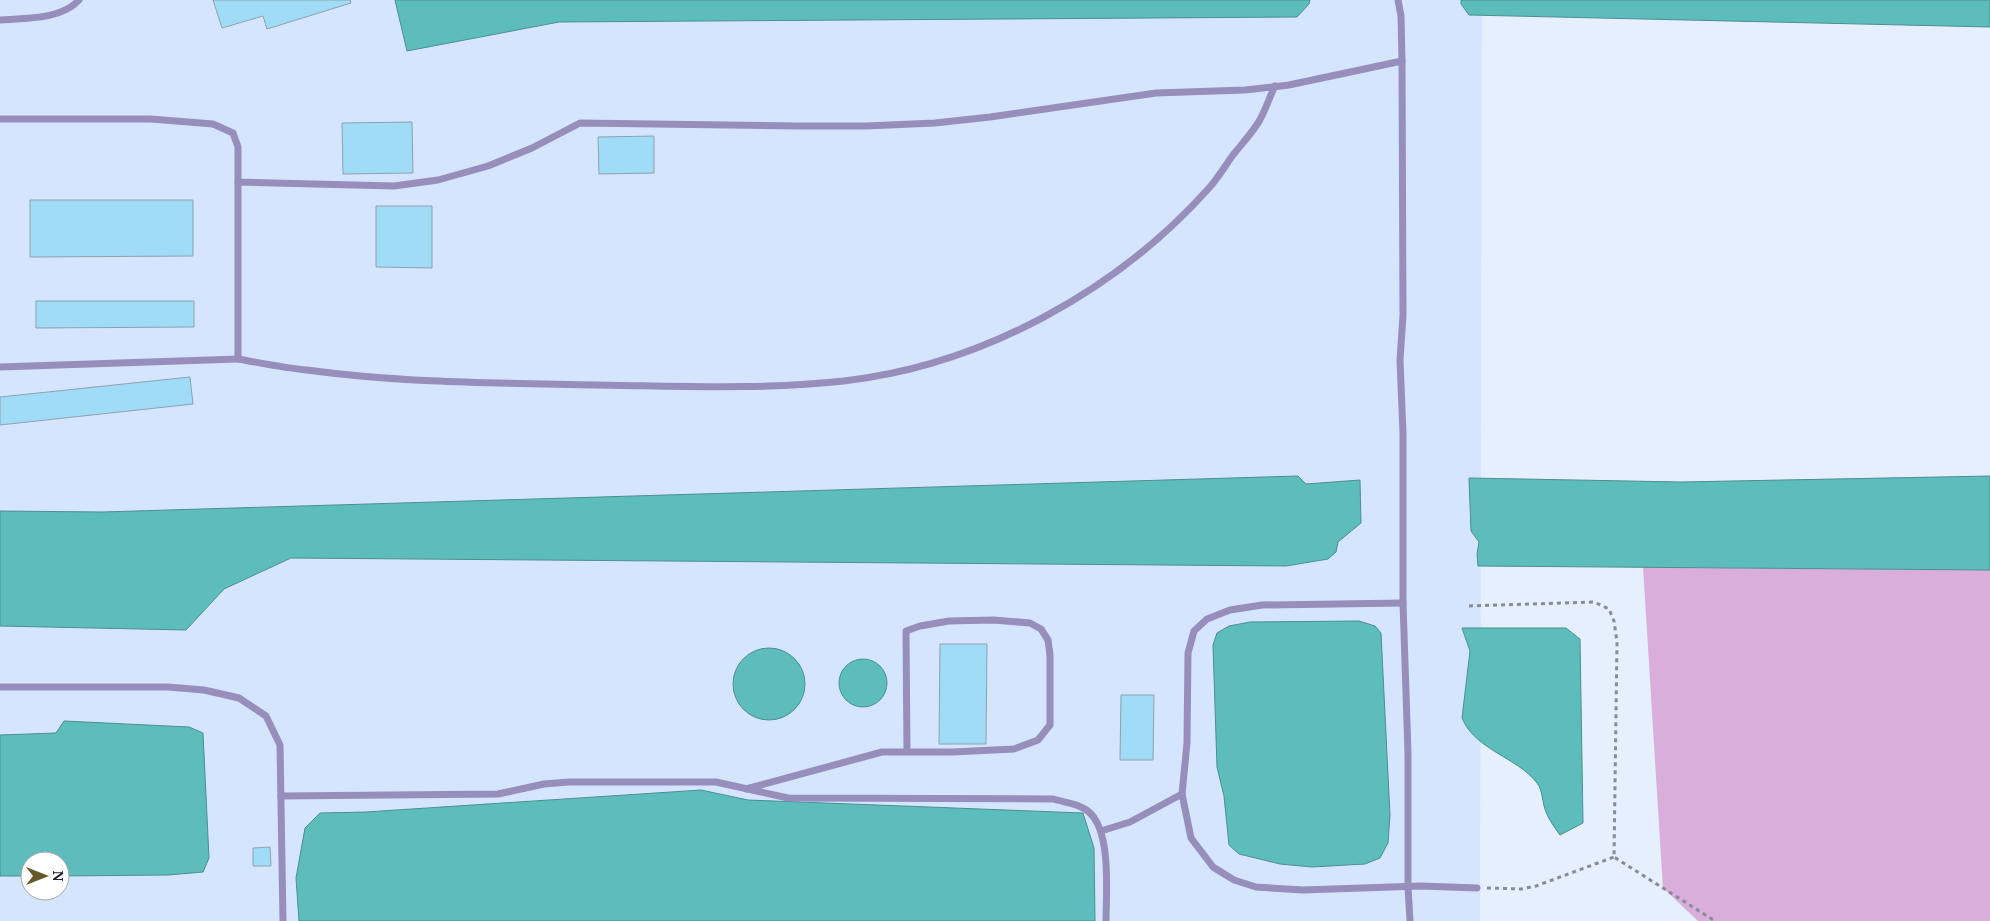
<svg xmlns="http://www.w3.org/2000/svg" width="1990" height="921" font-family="'Noto Serif',serif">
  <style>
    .built { fill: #d6e5fe; fill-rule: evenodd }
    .green { fill: #d9aeda }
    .water { fill: #5dbcbc; stroke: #4b8f90 }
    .building { fill: #a0dbf7; stroke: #8da2ac }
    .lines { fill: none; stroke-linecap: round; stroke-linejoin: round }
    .path { stroke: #868d97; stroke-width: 3; stroke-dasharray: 4 4; stroke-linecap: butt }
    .lane { stroke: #978ebc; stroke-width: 7 }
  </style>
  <rect width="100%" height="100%" fill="#e6effe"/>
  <path class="built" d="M0,0h1482l-2,921h-1480zM30,861h30v30h-30z"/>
  <polygon class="green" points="1643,567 1990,570 1990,921 1698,921 1663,888"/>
  <g class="water">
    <polygon points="395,0 1310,0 1309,4 1297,17 559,22 407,51"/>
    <polygon points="1461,0 1990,0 1990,27 1469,15 1461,4"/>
    <polygon points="1298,476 1306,484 1360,480 1361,523 1338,542 1336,552 1328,559 1286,566 291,558 224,589 186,630 0,626 0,511 102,512"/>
    <polygon points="1990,476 1990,570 1478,566 1477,554 1479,542 1471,531 1469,478 1681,482"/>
    <polygon points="1359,621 1375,626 1381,633 1390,815 1388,843 1380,858 1365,864 1312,867 1280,864 1239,854 1229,845 1224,796 1217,767 1213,645 1217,633 1229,626 1250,622"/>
    <path d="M1462,628h104l14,11 3,184 -23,12c-5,-7 -11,-15 -14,-23 -4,-9 -3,-22 -9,-29 -20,-26 -62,-33 -75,-65l8,-67z"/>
    <circle cx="769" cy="684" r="36"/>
    <circle cx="863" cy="683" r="24"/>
    <polygon points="64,721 189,727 203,733 209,858 203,872 168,875 60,876 60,861 30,861 30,876 0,876 0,735 56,733"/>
    <polygon points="701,790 748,800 1083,813 1094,848 1095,921 299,921 296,878 305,828 320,813 366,812"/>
  </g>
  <g class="building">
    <polygon points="213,0 350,0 351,3 267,29 263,16 222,28"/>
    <polygon points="412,122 413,173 343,174 342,123"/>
    <polygon points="654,136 654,173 599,174 598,137"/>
    <polygon points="30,200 193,200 193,256 30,257"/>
    <polygon points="376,206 432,206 432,268 376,267"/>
    <polygon points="36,301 194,301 194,327 36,328"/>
    <polygon points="190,377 193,404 0,425 0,397"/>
    <polygon points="940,644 987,644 986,744 939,744"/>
    <polygon points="1121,695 1154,695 1153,760 1120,760"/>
    <polygon points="270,847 271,866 253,866 253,848"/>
  </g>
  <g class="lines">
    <g class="path">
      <polyline points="1469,606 1594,602 1609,609 1614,621 1617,642 1614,857 1715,921"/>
      <polyline points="1487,888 1521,889 1536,886 1614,857"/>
    </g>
    <g class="lane">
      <polyline points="1398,0 1401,16 1402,61 1403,315 1400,360 1403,433 1403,603 1408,753 1408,887 1410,921"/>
      <path d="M0,20c25,-2 61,0 79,-20"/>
      <polyline points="0,119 151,119 213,124 233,133 238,147 238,182 394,186 438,180 488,166 532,148 580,123 798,126 866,126 935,123 990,117 1156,93 1245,90 1289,85 1402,61"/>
      <path d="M238,359c23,4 46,9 69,11 95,13 192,13 288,15 83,1 167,5 249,-4 138,-16 273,-90 365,-193 9,-10 16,-22 24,-33 8,-10 18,-21 25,-32 7,-11 11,-25 17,-37"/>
      <polyline points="0,367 238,359 238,182"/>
      <polyline points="1403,603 1262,605 1230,610 1207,619 1194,631 1188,653 1187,743 1182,794 1191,838 1213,867 1234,880 1256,887 1303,890 1421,886 1477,888"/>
      <polyline points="0,687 168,687 204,690 239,698 266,716 280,745 283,921"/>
      <polyline points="746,789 882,752 953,752 1014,749 1038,740 1050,725 1050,655 1048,640 1041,629 1030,623 993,620 949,621 920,626 906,631 907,752"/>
      <path d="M281,796l217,-2 46,-10 25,-2h147l72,16 265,1c10,3 22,4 30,9 30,14 23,85 23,113"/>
      <polyline points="1101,831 1130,822 1182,794"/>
    </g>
  </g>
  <g transform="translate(45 876) rotate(90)"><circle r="24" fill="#ffffff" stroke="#a6a8aa"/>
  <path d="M0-4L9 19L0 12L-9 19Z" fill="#655a27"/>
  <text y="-8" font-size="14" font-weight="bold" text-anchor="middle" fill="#20252b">N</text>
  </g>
</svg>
